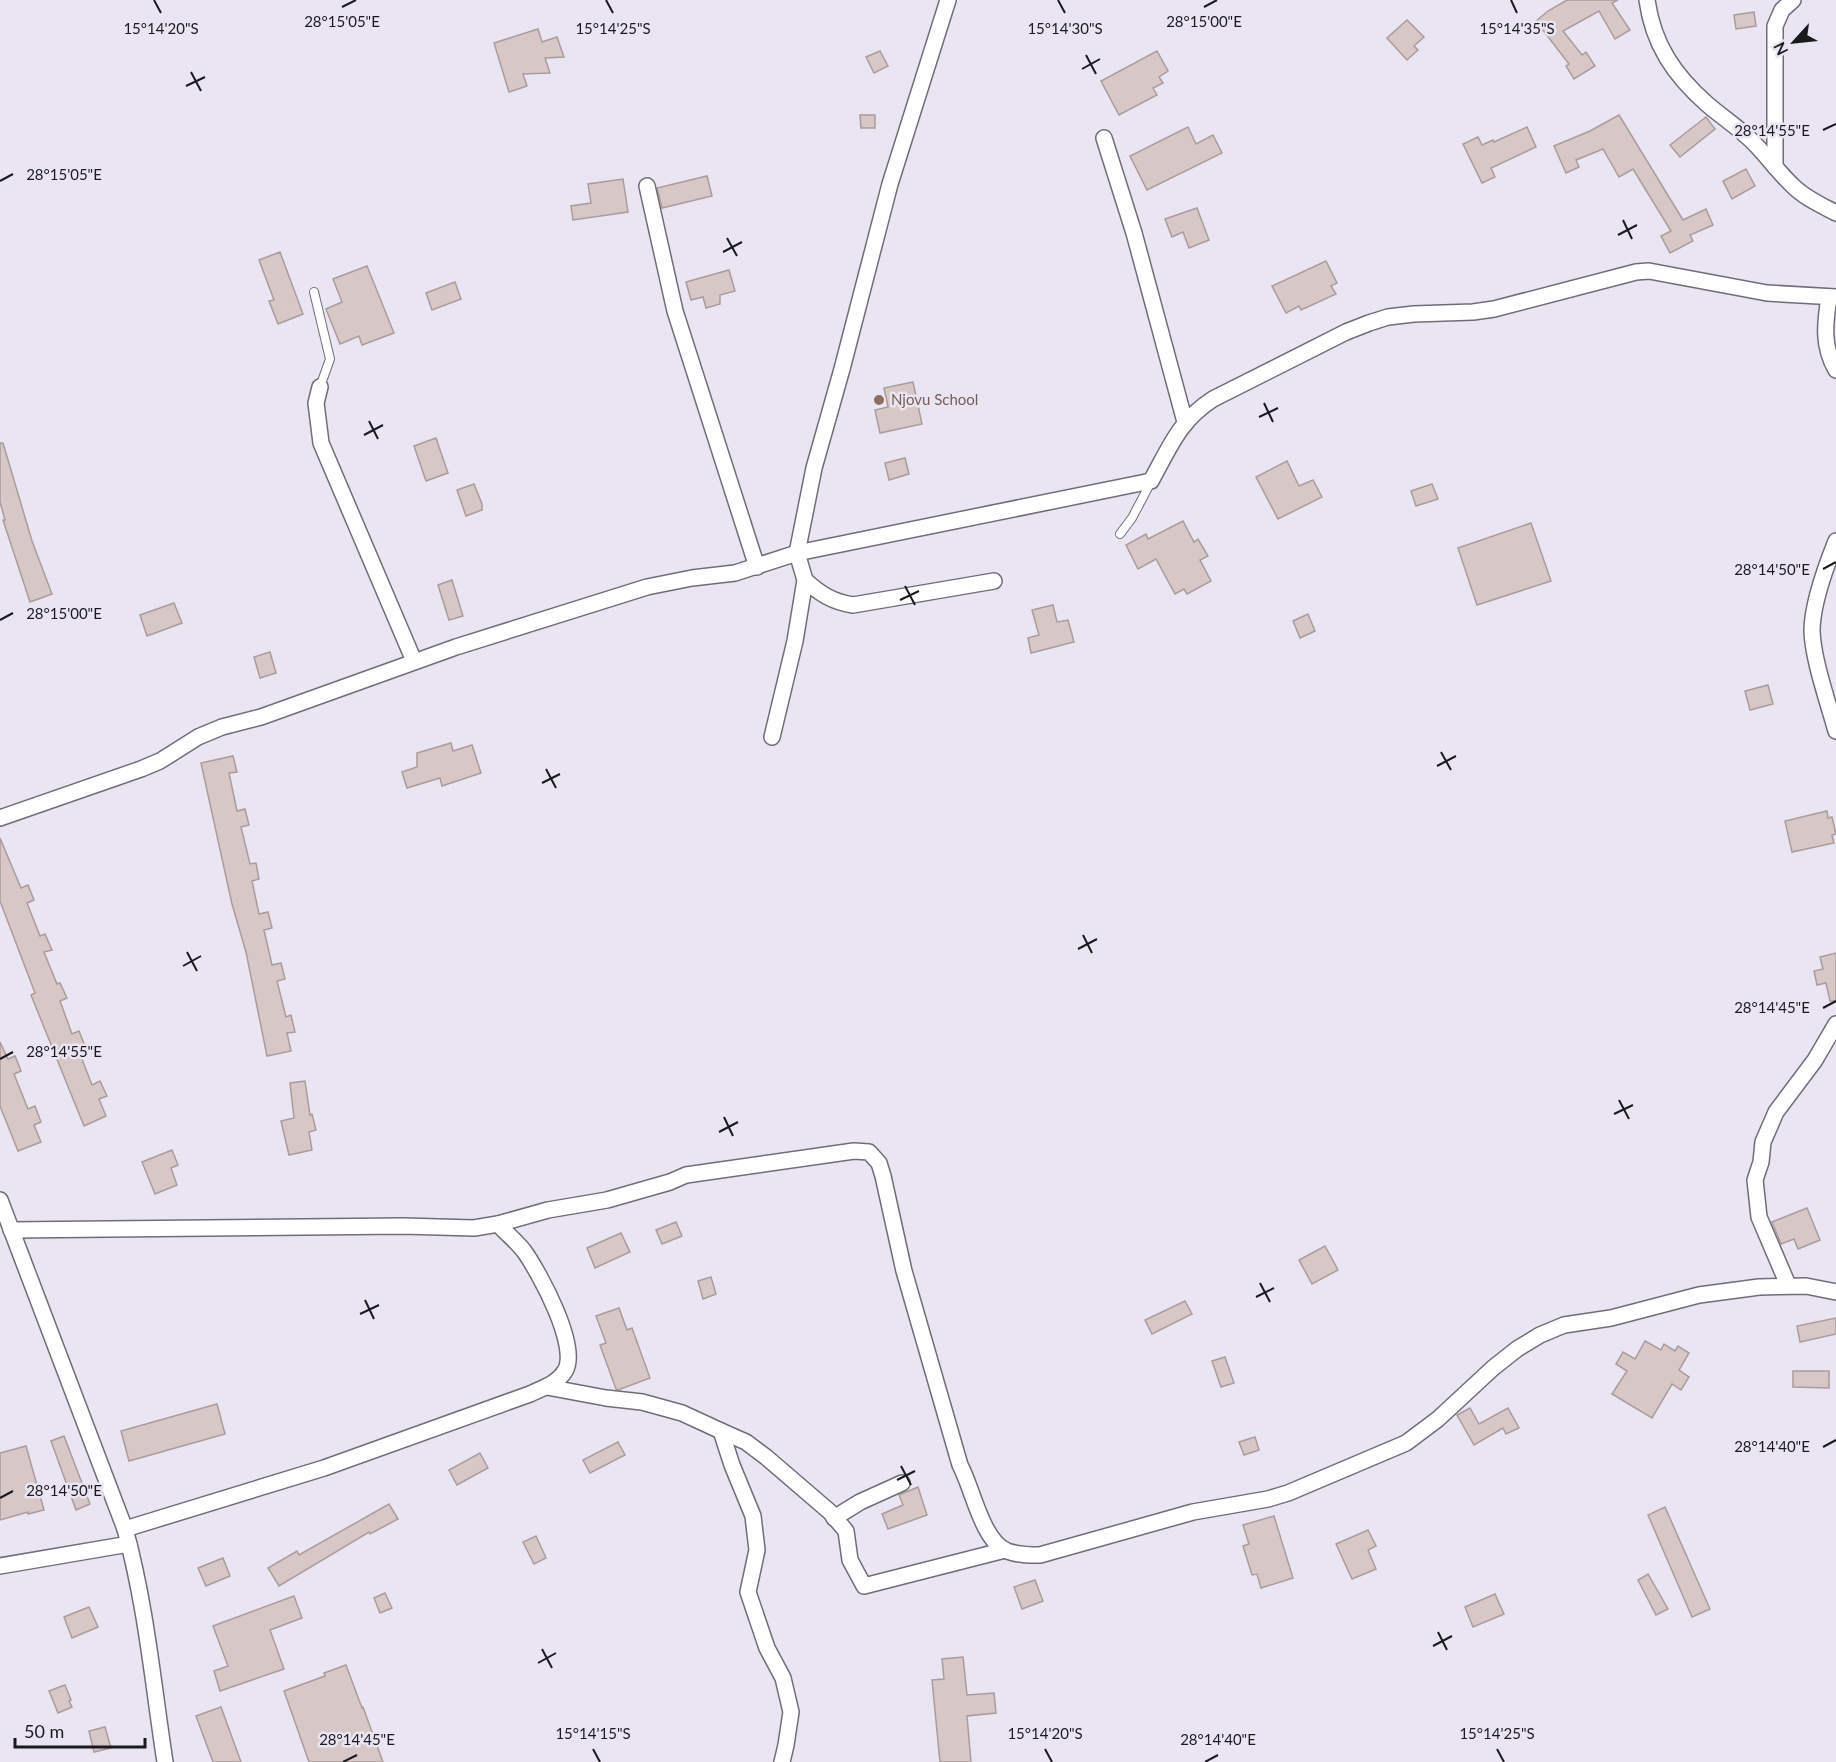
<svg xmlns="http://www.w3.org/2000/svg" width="1836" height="1762" font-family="Lato,sans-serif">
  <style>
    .building { fill: #d7c7c6; stroke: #ab9c9b; stroke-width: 1.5 }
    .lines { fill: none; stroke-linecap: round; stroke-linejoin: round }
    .lane-casing { stroke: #716d78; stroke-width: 10 }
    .street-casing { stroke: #716d78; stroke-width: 18 }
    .lane { stroke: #fff; stroke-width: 8 }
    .street { stroke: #fff; stroke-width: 15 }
    .ticks { fill: none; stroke: #1b1a1e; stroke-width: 2 }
    .education-dot { fill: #8d6e63; stroke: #e9e5f2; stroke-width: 2 }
    .labels { text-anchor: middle; stroke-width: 5; stroke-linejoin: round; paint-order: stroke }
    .education-label { font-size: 15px; fill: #785e54; stroke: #e9e5f2; text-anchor: start }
    .ticks-label { font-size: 15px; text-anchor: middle; fill: #1b1a1e; stroke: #e9e5f2; stroke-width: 5; stroke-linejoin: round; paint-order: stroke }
  </style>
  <rect width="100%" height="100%" fill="#e9e5f2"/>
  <g class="building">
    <polygon points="1567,0 1618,0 1612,3 1630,30 1615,39 1599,11 1563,31 1582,55 1586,52 1595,66 1574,79 1566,66 1569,64 1536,21 1548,11"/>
    <polygon points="1754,12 1756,26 1736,29 1734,15"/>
    <polygon points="1407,20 1424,37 1414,46 1418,50 1407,60 1387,38"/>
    <polygon points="538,29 542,42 557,37 564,57 545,58 550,73 523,74 527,86 509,92 494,43"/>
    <polygon points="880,51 888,66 874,73 866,57"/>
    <polygon points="1157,51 1168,71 1159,77 1163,83 1153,88 1157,95 1119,115 1101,81"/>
    <polygon points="860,115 875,115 875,128 861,128"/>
    <polygon points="1619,115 1683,220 1706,209 1713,225 1690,235 1693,241 1670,253 1661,236 1671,231 1633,169 1619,177 1603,149 1576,160 1579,167 1566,173 1554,146 1590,131"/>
    <polygon points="1706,117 1715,129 1680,157 1670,145"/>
    <polygon points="1188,127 1196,144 1213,135 1222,153 1147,190 1130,156"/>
    <polygon points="1527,127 1536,147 1491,168 1495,177 1482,183 1463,144 1478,137 1482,145 1493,140 1494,142"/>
    <polygon points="1746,169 1755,186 1732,199 1723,181"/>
    <polygon points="707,176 712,196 662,208 657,188"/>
    <polygon points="623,179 628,212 573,220 571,206 591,203 588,184"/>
    <polygon points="1197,208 1209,240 1189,248 1183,232 1172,237 1165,219"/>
    <polygon points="280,252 303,314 278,324 269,301 274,300 259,260"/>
    <polygon points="1326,261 1337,283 1331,286 1336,294 1301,310 1299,306 1286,313 1272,286"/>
    <polygon points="367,266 394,333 362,345 359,336 340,344 326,309 342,302 333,279"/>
    <polygon points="729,270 735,291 720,295 720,304 706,308 703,297 691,300 686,282"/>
    <polygon points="455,282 461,299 432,310 426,293"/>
    <polygon points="913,382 922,424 880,433 875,410 888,407 884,388"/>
    <polygon points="436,438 448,473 426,481 414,446"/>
    <polygon points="0,443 3,443 32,541 52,594 30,602 3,520 5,520 0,502"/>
    <polygon points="905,458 909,474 889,480 885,463"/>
    <polygon points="1287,461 1299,486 1313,480 1322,497 1278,519 1256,477"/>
    <polygon points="474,484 482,504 482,510 466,516 457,490"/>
    <polygon points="1432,484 1438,499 1416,506 1411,491"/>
    <polygon points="1183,521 1194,542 1198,539 1208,556 1200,560 1211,581 1187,594 1184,589 1175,594 1156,559 1138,569 1126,545 1146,534 1148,539"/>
    <polygon points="1531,523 1551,581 1477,605 1458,548"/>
    <polygon points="452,580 463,616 449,620 438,585"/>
    <polygon points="174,603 182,623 147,636 140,615"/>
    <polygon points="1053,605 1057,622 1068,620 1074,642 1031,653 1028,638 1039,635 1032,610"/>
    <polygon points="1308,614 1315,631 1300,638 1293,621"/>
    <polygon points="270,652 276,673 260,678 254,657"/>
    <polygon points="1768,685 1773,704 1750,710 1745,691"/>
    <polygon points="451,743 453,751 472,745 481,773 442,786 440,778 407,788 402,772 417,767 417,753"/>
    <polygon points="233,756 237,772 229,773 237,811 245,809 249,825 241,827 250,864 256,863 259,879 252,881 259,914 268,912 272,928 264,930 272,965 281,963 285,979 277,981 286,1017 291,1015 295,1032 287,1033 291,1051 267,1056 246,952 232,904 201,763"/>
    <polygon points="1827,811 1828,818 1832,817 1836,834 1832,835 1834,843 1792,852 1785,821"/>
    <polygon points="0,838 21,888 28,885 34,900 27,903 40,936 45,934 52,950 44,952 57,984 60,983 67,998 60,1001 72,1034 79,1031 85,1046 78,1049 92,1085 100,1081 107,1096 99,1099 106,1116 84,1126 31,995 35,993 0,901"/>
    <polygon points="1836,953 1836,1001 1830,1001 1826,983 1817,985 1814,971 1823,969 1820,957"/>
    <polygon points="0,1042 8,1059 15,1056 21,1071 14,1074 28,1109 35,1106 41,1122 34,1125 41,1142 18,1151 0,1106"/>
    <polygon points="305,1081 310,1115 312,1114 316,1130 309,1132 312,1150 289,1155 281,1121 294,1118 290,1083"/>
    <polygon points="172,1150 178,1165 171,1168 177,1185 155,1194 142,1162"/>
    <polygon points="1807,1208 1820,1240 1798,1249 1794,1239 1781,1244 1772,1222"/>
    <polygon points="676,1222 682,1236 662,1244 656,1230"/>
    <polygon points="621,1233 630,1252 595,1268 587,1248"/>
    <polygon points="1325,1246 1338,1270 1312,1284 1299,1260"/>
    <polygon points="711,1277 716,1294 703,1299 698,1281"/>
    <polygon points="1185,1301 1192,1314 1152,1334 1145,1320"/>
    <polygon points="619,1308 627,1330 632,1328 650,1378 618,1390 616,1389 600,1345 606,1343 596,1316"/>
    <polygon points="1836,1318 1836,1334 1800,1342 1797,1326"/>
    <polygon points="1645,1341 1661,1350 1664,1344 1675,1351 1678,1346 1689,1353 1679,1370 1689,1377 1681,1390 1672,1384 1652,1418 1612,1394 1627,1371 1616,1364 1623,1352 1635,1359"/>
    <polygon points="1225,1357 1234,1383 1221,1387 1212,1361"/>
    <polygon points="1793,1371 1829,1371 1829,1388 1793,1387"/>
    <polygon points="217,1404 225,1434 129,1461 121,1431"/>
    <polygon points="1470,1408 1479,1424 1508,1408 1519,1428 1506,1434 1503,1428 1474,1445 1457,1415"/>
    <polygon points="64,1436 90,1504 76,1510 51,1441"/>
    <polygon points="1255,1437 1259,1450 1244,1455 1239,1442"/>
    <polygon points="618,1442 625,1455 590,1473 583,1460"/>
    <polygon points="26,1446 44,1510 28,1514 28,1512 0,1520 0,1453"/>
    <polygon points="480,1453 488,1468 457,1485 449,1470"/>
    <polygon points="918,1487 927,1515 888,1529 882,1514 903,1505 899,1495"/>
    <polygon points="389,1504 398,1519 370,1534 369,1532 279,1586 268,1568 297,1551 299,1555"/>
    <polygon points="1665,1507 1710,1609 1692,1617 1648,1515"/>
    <polygon points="1274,1516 1293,1578 1261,1588 1257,1574 1252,1575 1243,1546 1249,1544 1243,1525"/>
    <polygon points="1368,1530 1376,1546 1368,1550 1376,1569 1352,1579 1336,1544"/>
    <polygon points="536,1536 546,1558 534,1564 523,1542"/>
    <polygon points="223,1558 230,1576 206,1586 198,1568"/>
    <polygon points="1648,1574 1668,1609 1656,1615 1638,1580"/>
    <polygon points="1035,1580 1043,1601 1022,1609 1014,1587"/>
    <polygon points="385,1593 392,1608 380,1613 374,1598"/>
    <polygon points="1495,1594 1504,1614 1473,1627 1465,1607"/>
    <polygon points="294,1596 302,1618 270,1630 284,1669 220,1691 214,1671 228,1666 213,1626"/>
    <polygon points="89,1607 98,1627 72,1638 64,1617"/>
    <polygon points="963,1657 967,1695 994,1693 996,1713 967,1716 971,1762 940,1762 932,1680 944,1679 942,1659"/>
    <polygon points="346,1665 362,1708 363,1707 383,1762 309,1762 284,1691 325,1676 324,1673"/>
    <polygon points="65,1685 71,1700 69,1701 72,1707 58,1713 49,1691"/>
    <polygon points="221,1707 241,1762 213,1762 196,1716"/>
    <polygon points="105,1727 111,1748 94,1752 89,1731"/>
  </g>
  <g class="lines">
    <g class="lane-casing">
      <g id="lane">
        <polyline points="314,292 330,359 320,387"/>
        <polyline points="1120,534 1132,518 1151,482"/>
      </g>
    </g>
    <g class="street-casing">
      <g id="street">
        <path d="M1647,0c6,44 27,75 60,104 15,13 32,24 46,38 14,14 26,31 40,44 12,12 28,19 43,27"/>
        <polyline points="1104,138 1134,233 1185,422"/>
        <polyline points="1775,167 1775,26 1782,10 1793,0"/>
        <polyline points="647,186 675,311 757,567"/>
        <path d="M1829,297c-4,26 -7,49 7,73"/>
        <polyline points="320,387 316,403 321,443 414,661"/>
        <path d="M1836,541c-10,25 -24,64 -24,90 1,29 16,71 24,100"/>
        <path d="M805,580c15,14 28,22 48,25l141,-24"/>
        <polyline points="772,737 795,641 805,580 797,553 814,468 842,369 890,184 948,0"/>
        <path d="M0,818l141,-49 19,-8 38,-24 24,-10 39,-10 195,-70 191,-60 45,-9 43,-5 62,-20 354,-72c19,-34 28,-60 62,-82l133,-67 23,-9 19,-6 26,-3 59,-2 21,-3 142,-37 13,-1 118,22 69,4"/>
        <path d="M0,1200l125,329c21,76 28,155 40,233"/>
        <path d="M11,1230l392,-4 71,2 24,-4 50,-14 59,-10 63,-18 16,-7 168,-24 15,1 10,11 4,13 21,95 56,194c13,24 22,76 47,86 11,4 22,4 33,4l153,-43 75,-13 20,-6 118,-50 32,-24 55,-51 24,-19 23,-14 24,-10 47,-7 88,-23 60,-8 47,-1 30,6"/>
        <polyline points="1788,1285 1759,1217 1755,1180 1761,1162 1763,1142 1776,1112 1815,1060 1836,1024"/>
        <polyline points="547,1387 606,1398 642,1402 682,1413 721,1431 732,1465 753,1516 757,1550 748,1592 767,1648 783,1678 791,1712 786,1745 782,1762"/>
        <polyline points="721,1431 746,1442 766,1457 830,1512 846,1531 850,1560 864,1586 1005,1550"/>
        <polyline points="834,1518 860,1502 902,1483"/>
        <path d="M125,1529l199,-61 206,-74c12,-6 27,-10 35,-23 15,-24 -26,-99 -41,-120 -8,-10 -18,-18 -26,-27"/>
        <polyline points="0,1566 129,1544"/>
      </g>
    </g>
    <use href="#lane" class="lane"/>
    <use href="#street" class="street"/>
  </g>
  <path class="ticks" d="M154,0l7,13M606,0l7,13M1058,0l7,13M1511,0l6,13M342,7l14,-7M1204,7l13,-7M1086,55l10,19M1082,69l18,-10M191,72l10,19M186,86l19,-9M1823,130l13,-6M0,181l13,-7M1623,220l9,19M1618,235l19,-10M727,238l10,18M723,252l19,-10M1264,403l9,19M1259,417l19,-9M369,421l9,18M364,435l19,-10M1823,569l13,-7M905,586l10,19M900,600l19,-9M0,620l13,-7M1441,752l10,18M1437,766l19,-10M546,769l10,19M542,783l18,-9M1083,935l9,18M1078,949l19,-10M187,952l10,19M183,966l18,-10M1823,1008l13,-7M0,1059l13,-7M1619,1100l10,19M1614,1114l19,-9M724,1117l9,19M719,1132l19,-10M1260,1283l10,19M1256,1297l18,-9M365,1300l9,19M360,1314l19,-9M1823,1447l13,-7M901,1466l10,19M897,1480l18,-9M0,1498l13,-7M1438,1632l9,18M1433,1646l19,-10M542,1649l10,19M538,1663l18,-10M593,1749l7,13M1045,1749l7,13M1497,1749l7,13M343,1762l14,-7M1205,1762l13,-7"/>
  <circle class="education-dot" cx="879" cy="400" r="6"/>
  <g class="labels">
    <g class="education-label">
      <text x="891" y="405">Njovu School</text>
    </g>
  </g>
  <g class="ticks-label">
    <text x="342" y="27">28°15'05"E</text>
    <text x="1204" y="27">28°15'00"E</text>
    <text x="161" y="34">15°14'20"S</text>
    <text x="613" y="34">15°14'25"S</text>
    <text x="1065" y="34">15°14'30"S</text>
    <text x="1517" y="34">15°14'35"S</text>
    <text x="1772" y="136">28°14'55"E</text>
    <text x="64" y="180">28°15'05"E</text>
    <text x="1772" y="575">28°14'50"E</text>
    <text x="64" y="619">28°15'00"E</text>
    <text x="1772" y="1013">28°14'45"E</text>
    <text x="64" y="1057">28°14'55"E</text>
    <text x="1772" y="1452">28°14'40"E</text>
    <text x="64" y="1496">28°14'50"E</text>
    <text x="593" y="1739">15°14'15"S</text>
    <text x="1045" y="1739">15°14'20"S</text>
    <text x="1497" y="1739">15°14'25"S</text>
    <text x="357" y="1745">28°14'45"E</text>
    <text x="1218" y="1745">28°14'40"E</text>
  </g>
  <g transform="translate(1794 42) rotate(243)" stroke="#e9e5f2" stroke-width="4.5" paint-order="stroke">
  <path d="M0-4.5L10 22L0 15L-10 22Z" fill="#1b1a1e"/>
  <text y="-9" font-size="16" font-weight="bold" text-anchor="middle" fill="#1b1a1e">N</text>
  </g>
  <path d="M15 1738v9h130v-9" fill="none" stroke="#1b1a1e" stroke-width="3"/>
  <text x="24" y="1738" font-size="18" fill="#1b1a1e" stroke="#e9e5f2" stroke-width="4.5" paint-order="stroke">50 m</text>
</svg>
